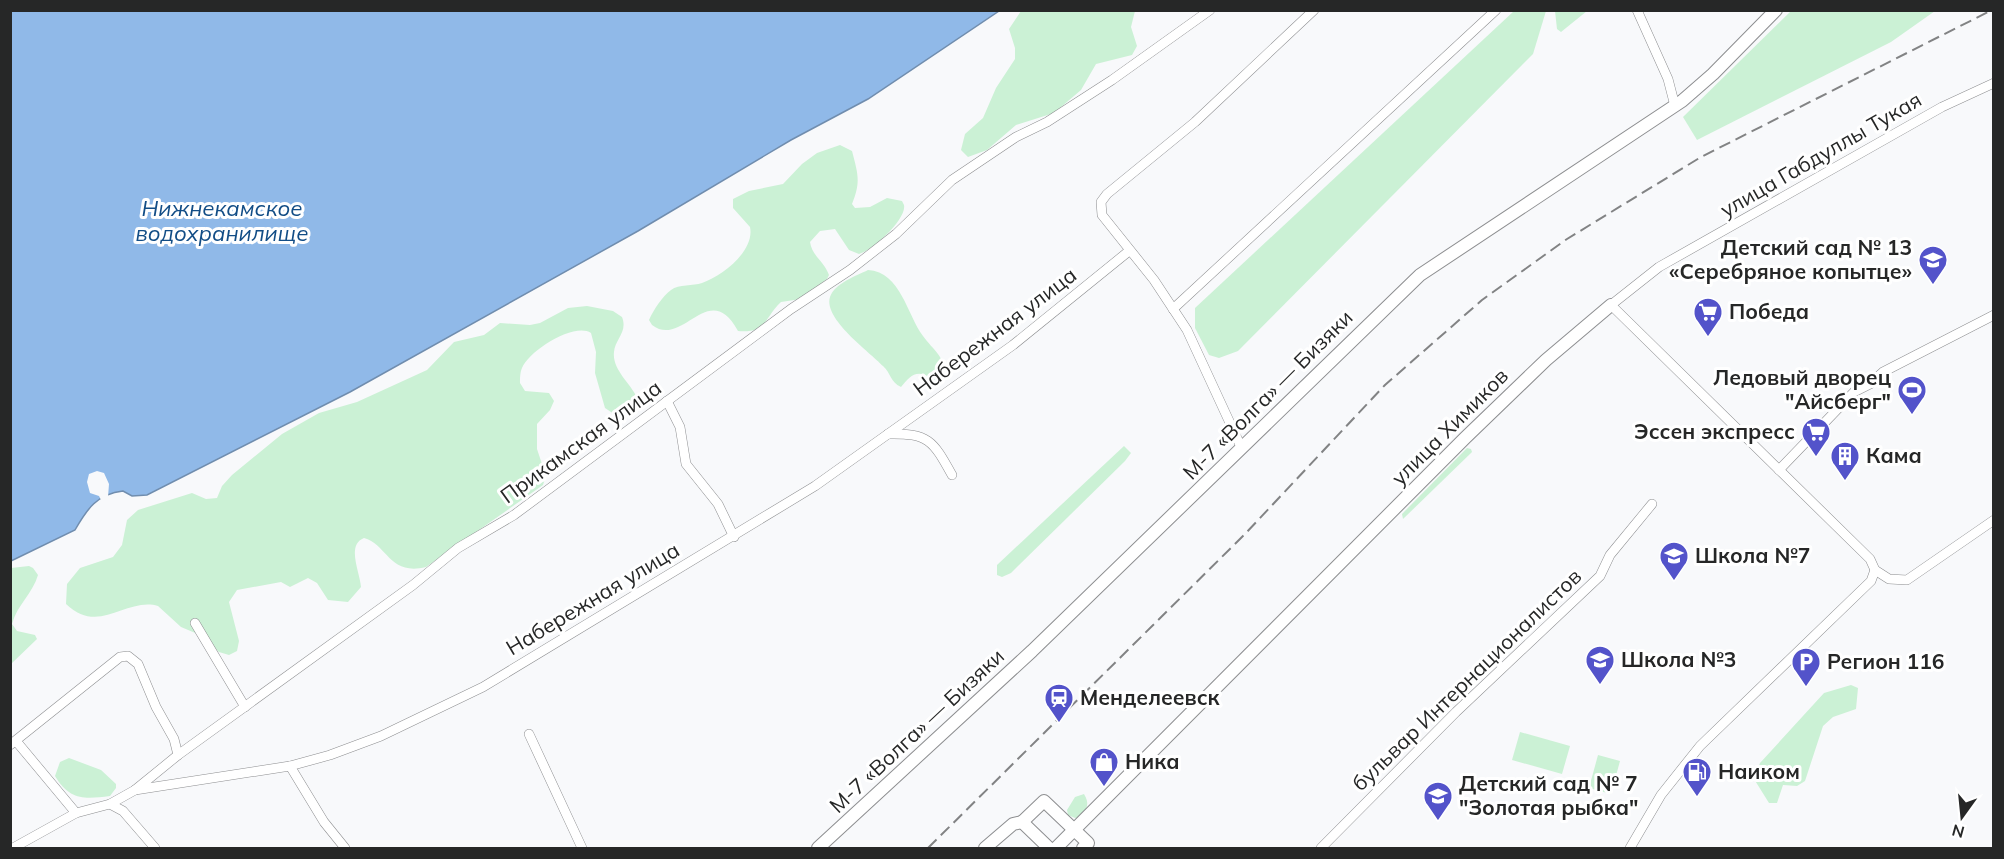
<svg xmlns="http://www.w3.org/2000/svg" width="2004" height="859" font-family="Mulish,sans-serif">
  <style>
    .green { fill: #cbf1d5 }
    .water { fill: #90b9e8; stroke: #708dae; stroke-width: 1.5 }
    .pier { fill: #f8f9fb }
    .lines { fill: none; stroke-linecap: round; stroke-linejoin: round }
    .minor-casing { stroke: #8d8e90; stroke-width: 10 }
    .major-casing { stroke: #8d8e90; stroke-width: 14 }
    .minor { stroke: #fff; stroke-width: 9 }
    .major { stroke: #fff; stroke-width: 12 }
    .rail { stroke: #828384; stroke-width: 2; stroke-dasharray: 12 6; stroke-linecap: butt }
    .labels { text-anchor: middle; stroke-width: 6; stroke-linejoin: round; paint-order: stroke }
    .street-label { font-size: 21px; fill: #262727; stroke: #fff }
    .poi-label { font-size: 21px; font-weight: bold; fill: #262727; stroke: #fff; text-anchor: start }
    .water-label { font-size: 22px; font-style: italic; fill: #124d86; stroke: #fff }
  </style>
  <rect width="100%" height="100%" fill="#f8f9fb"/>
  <g class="green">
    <polygon points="1792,10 1935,11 1891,42 1697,140 1683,117"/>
    <polygon points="1021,11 1135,11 1131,27 1137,46 1132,55 1096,64 1081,90 1054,113 1016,125 987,150 968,157 961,150 965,134 983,118 996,88 1015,59 1015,48 1009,29"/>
    <polygon points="1514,11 1546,11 1533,54 1238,351 1219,358 1209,355 1195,328 1195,308"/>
    <polygon points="1555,11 1555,10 1587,11 1561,32 1557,29"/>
    <path d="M840,145l12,6c6,23 9,31 0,53l3,4 15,-1 17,-9 15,3 2,4c3,14 -32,46 -45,49l-10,-4 -14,-21 -15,2 -10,11c2,14 14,19 19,33l-2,4 -26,20 -20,3c-18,17 -13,31 -43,29 -29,-54 -55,18 -86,-6l-3,-5c5,-11 13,-23 22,-30 8,-6 22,-4 31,-7 20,-7 53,-32 48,-56l-17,-19v-9l16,-8 34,-7 19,-20 15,-11z"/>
    <path d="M868,270c33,2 39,45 55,66 10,14 24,22 21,40l-13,7 -2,-6c-13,-8 -20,0 -28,10 -11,-5 -10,-14 -18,-21 -13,-14 -60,-47 -53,-69 5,-14 26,-21 38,-27z"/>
    <path d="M587,306l26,5 9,6c6,15 -7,22 -8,35 -2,17 16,31 23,45 -3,12 -8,16 -20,19l-12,-8 -10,-35 1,-21 -5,-19c-17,-11 -62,18 -69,35 -2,4 -2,11 -2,15l5,8 24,2 5,8 -4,9 -13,14v25l9,27 -3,9 -117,82c-37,9 -38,-22 -62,-29 -18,7 -4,34 -3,49l-13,15 -20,-2 -11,-17 -9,-5 -18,9 -9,-5 -44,8 -8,12 10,39 -2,10 -8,4 -10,-3 -19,-17 -19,-8 -23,-21c-32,-9 -59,30 -92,-2l1,-20 13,-16 33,-11 9,-12 5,-25 11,-10 54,-17 14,6 11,-1 5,-12 10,-11 50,-41 37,-21 38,-11 70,-32 27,-28 30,-7 16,-12 30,2 10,-2 28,-15z"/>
    <polygon points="1124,446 1131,453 1125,461 1011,573 1002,577 997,575 997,565"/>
    <polygon points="1467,448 1471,449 1472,452 1403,519 1402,514"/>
    <path d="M29,566l4,2 5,7c-5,18 -21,30 -26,49l5,7 18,4 2,4 -26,25v-96z"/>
    <polygon points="1851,685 1858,688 1856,709 1833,717 1823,726 1805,781 1797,786 1783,785 1777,803 1769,803 1754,779 1760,763 1824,693"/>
    <polygon points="1520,732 1570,746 1562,774 1512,760"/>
    <polygon points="1598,755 1620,761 1611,794 1589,788"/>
    <path d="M69,758l32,12 15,14v4l-6,8c-25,3 -40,5 -55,-20l5,-14z"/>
    <path d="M1084,794c6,10 3,14 -3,23l-6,1 -7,-3 -1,-5 8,-13z"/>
  </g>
  <path class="water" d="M11,11h988l-131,88 -77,41 -153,91 -288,161 -203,103 -15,1 -9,-5c-26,3 -36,18 -48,39l-64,31z"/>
  <polygon class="pier" points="97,471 104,473 109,484 108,497 101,500 99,496 90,493 87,482 89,474"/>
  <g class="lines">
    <g class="minor-casing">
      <g id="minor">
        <polyline points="1637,10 1668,79 1675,106"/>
        <polyline points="1173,309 1496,10"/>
        <polyline points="667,401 680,427 686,464 718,504 734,537"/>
        <path d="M888,434c41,-1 45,7 64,41"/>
        <polyline points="1242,449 1187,330 1154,280 1102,215 1101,202 1107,194 1195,122 1314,10"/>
        <polyline points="1779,470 1854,392 1870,384 1883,372 1994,315"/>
        <polyline points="1875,570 1870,559 1611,305 1659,267 1942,107 1994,83"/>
        <polyline points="1875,570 1889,579 1907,580 1994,520"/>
        <polyline points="195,623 245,707"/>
        <polyline points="529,734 582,848"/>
        <polyline points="16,741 76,813"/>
        <polyline points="10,745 120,657 128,656 138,664 156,707 174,739 178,755"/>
        <polyline points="290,766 324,822 345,848"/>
        <polyline points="135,790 178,755 413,585 458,548 514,515 791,309 850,270 896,234 952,180 1016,137 1047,122 1112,80 1210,10"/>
        <polyline points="110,804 123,811 155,848"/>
        <polyline points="13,848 76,813 110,804 135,790 290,766 330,755 381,736 483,687 815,486 1013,345 1129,251"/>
        <polyline points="1321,848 1456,712 1600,576 1610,555 1652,504"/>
        <polyline points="1630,848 1661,795 1700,746 1871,581 1875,570"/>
      </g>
    </g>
    <g class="major-casing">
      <g id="major">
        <polyline points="1022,822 1044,801 1088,843 1083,848"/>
        <polyline points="1022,822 1049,848"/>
        <polyline points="818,848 1032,651 1420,275 1682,101 1713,74 1776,10"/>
        <polyline points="985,848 1013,824 1022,822"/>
        <polyline points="1056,848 1465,438 1546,360 1611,305"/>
      </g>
    </g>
    <use href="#minor" class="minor"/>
    <use href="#major" class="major"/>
    <polyline class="rail" points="928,848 1244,535 1385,385 1482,300 1567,239 1701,157 1992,10"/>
  </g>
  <defs>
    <g id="school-pin" transform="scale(1.5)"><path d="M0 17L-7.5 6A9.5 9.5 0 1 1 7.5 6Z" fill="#5353ca" stroke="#fff"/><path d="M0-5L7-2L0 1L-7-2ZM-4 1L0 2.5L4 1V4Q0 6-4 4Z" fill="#fff"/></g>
    <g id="supermarket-pin" transform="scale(1.5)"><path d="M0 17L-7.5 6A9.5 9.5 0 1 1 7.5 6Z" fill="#5353ca" stroke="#fff"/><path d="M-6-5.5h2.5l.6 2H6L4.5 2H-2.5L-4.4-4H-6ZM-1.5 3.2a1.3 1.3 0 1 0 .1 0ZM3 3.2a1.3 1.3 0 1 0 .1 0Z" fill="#fff"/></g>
    <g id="stadium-pin" transform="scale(1.5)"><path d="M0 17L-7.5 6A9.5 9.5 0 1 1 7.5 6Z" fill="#5353ca" stroke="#fff"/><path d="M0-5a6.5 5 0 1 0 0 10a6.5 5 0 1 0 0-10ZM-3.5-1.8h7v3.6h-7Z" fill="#fff"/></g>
    <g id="building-pin" transform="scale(1.5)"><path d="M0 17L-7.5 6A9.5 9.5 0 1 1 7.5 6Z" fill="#5353ca" stroke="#fff"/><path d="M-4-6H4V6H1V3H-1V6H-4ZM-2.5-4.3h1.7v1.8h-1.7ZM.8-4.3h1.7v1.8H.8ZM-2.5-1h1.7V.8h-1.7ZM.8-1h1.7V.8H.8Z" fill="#fff"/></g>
    <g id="parking-pin" transform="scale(1.5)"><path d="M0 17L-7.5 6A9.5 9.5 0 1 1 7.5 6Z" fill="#5353ca" stroke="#fff"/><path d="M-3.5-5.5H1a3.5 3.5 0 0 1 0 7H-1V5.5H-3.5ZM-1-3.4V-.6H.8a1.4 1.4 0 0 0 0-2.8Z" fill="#fff"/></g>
    <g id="station-pin" transform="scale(1.5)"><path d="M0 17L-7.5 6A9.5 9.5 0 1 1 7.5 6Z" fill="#5353ca" stroke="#fff"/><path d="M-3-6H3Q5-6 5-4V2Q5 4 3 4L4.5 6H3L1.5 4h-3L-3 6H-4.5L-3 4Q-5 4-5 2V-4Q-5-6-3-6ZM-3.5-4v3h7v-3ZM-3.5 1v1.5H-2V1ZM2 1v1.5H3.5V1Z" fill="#fff"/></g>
    <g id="shop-pin" transform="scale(1.5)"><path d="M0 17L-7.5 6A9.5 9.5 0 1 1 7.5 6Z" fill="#5353ca" stroke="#fff"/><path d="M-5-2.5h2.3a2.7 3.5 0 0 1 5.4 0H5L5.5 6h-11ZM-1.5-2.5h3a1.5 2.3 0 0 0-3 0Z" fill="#fff"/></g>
    <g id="fuel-pin" transform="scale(1.5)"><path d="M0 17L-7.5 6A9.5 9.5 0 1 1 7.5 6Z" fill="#5353ca" stroke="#fff"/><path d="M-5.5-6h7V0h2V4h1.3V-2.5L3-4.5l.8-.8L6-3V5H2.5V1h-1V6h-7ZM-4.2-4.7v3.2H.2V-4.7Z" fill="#fff"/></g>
  </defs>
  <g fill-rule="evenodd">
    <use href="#school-pin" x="1933" y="260"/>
    <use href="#supermarket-pin" x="1708" y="312"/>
    <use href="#stadium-pin" x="1912" y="390"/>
    <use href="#supermarket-pin" x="1816" y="432"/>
    <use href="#building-pin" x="1845" y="456"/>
    <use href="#school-pin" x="1674" y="556"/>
    <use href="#school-pin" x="1600" y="660"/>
    <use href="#parking-pin" x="1806" y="662"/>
    <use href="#station-pin" x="1059" y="698"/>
    <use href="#shop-pin" x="1104" y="762"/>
    <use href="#fuel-pin" x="1697" y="772"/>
    <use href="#school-pin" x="1438" y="796"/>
  </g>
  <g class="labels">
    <g class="street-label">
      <text transform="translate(1821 155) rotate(-30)" y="7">улица Габдуллы Тукая</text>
      <text transform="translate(995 332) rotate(-37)" y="7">Набережная улица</text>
      <text transform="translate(1268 395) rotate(-45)" y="7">М-7 «Волга» — Бизяки</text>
      <text transform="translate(1450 427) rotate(-45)" y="7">улица Химиков</text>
      <text transform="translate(581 442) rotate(-36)" y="7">Прикамская улица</text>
      <text transform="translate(593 599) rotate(-31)" y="7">Набережная улица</text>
      <text transform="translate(1467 680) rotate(-44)" y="7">бульвар Интернационалистов</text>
      <text transform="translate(917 731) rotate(-43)" y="7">М-7 «Волга» — Бизяки</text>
    </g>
    <g class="poi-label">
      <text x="1912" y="255" text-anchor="end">Детский сад № 13<tspan x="1912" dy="24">«Серебряное копытце»</tspan></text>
      <text x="1729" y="319">Победа</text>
      <text x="1891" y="385" text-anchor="end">Ледовый дворец<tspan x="1891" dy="24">"Айсберг"</tspan></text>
      <text x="1795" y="439" text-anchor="end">Эссен экспресс</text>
      <text x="1866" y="463">Кама</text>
      <text x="1695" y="563">Школа №7</text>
      <text x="1621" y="667">Школа №3</text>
      <text x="1827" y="669">Регион 116</text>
      <text x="1080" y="705">Менделеевск</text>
      <text x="1125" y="769">Ника</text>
      <text x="1718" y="779">Наиком</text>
      <text x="1459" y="791">Детский сад № 7<tspan x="1459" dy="24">"Золотая рыбка"</tspan></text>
    </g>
    <g class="water-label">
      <text x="222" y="216">Нижнекамское<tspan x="222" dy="25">водохранилище</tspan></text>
    </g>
  </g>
  <rect width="2004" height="859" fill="none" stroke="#262727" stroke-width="24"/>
  <g transform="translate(1962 817) rotate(195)" stroke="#ffffff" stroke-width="4.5" paint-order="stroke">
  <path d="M0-4.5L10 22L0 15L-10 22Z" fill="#262727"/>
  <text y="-9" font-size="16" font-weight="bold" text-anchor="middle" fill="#262727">N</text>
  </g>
</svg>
